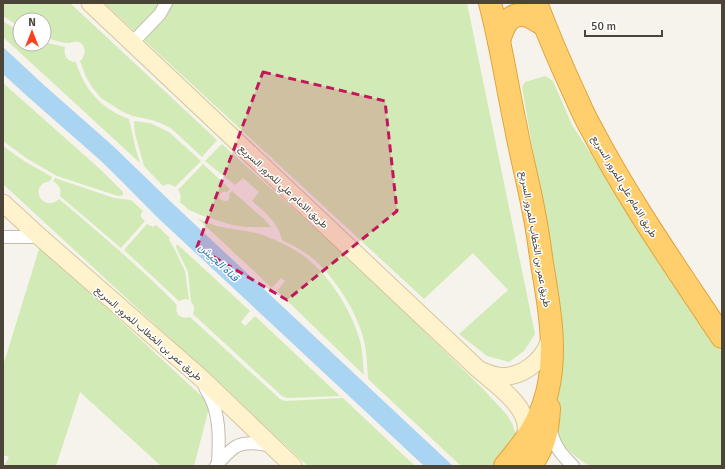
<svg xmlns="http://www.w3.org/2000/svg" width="725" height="469" font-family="Signika,Vazirmatn,sans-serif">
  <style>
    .green { fill: #d2eab5 }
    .water { fill: #a9d4f2 }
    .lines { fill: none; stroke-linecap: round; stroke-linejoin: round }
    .minor-casing { stroke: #c2bbae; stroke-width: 14 }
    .secondary-casing { stroke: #d6c79b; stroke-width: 19 }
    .motorway-casing { stroke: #e0a43c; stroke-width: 24 }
    .minor { stroke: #fff; stroke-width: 12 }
    .secondary { stroke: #fff3cd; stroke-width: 17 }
    .motorway { stroke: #ffcf6e; stroke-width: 22 }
    .marked { fill: #c2185b; fill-opacity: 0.2; stroke: #c2185b; stroke-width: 3; stroke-dasharray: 8 5; stroke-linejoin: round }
    .labels { text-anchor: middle; stroke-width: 3; stroke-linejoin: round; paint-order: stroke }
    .street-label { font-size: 10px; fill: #4b4439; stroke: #fff }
    .water-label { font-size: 11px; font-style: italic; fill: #2e7ab2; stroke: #fff }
  </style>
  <rect width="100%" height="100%" fill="#f6f3ec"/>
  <g class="green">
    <path d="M3,3h67l147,137 -15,17 -30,-28 -9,-5 -11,-4 -19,-4 -10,-4 -22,-14 -9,-11 -6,-10 -6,-16c6,-5 7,-15 -1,-19 -5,-2 -9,2 -13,1 -7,-1 -15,-4 -22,-6v-17h-24v7l-17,-11z"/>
    <polygon points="104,3 467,3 535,334 524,351 509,362 502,360 487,356 459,334 508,290 473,253 424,299"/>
    <path d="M3,21l17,11v12h24v-2l21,5c-2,9 3,15 11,15 8,28 26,47 53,57l6,27 5,17 -137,-126z"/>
    <path d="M545,76l8,5 19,44 150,228v113h-131c-14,-6 -26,-19 -36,-29l-12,-227 -21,-123 3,-5z"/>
    <polygon points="3,83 101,170 123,192 123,195 118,196 57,176 26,158 3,141"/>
    <path d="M134,121l16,2 19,9 32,29 -26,26c-4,-3 -7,-4 -12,-1l-19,-20 -9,-32z"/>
    <path d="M222,144l154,140 108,106 23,25 6,10 2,7v6l-8,13 -14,15h-32l-93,-87c-1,-12 -1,-23 -3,-34 -6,-31 -30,-68 -54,-88 -9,-7 -19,-12 -29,-17 -4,-18 -17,-28 -30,-39l7,-9 -16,-14 -8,7 -30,-24z"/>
    <path d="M3,146l21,15 28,16 -2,4c-23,4 -7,33 9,18 40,34 81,68 118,106 -3,9 4,15 13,12l90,82 5,2 58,-3 72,68h-107l-305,-282z"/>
    <path d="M203,164l27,25 -3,3c-4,-1 -6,0 -8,4l1,3c6,4 11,2 9,-5l3,-3 31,27 8,9h-26l-13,-2 -29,-9 -14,-6 -9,-8c1,-5 1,-8 -2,-12z"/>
    <path d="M55,178l59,20 17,2 12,11 -2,3v3l4,4 -24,27 -61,-52c2,-7 -1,-11 -7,-15z"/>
    <path d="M197,218c7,3 14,6 20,8 15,4 31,4 46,9 13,5 26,11 38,19 27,18 51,57 59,87 3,11 3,23 4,34l-87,-84 8,-10 -4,-3 -9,10z"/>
    <polygon points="147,224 153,227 156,225 170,238 169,240 174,248 185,271 189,300 185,299 179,301 124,250"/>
    <polygon points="177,244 250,311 241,322 245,326 255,316 340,396 287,398 282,396 193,314 194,310 194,306 191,302 188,272 176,247"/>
    <polygon points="40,246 210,404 194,466 161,466 80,392 56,466 4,466 9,457 3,455 3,366"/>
  </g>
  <path class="water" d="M3,47l42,39 68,60 58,56 282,264h-29l-267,-249c-19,-19 -37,-38 -56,-56 -32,-29 -66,-57 -98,-87z"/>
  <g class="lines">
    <g class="minor-casing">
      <g id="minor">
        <polyline points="132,43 160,14 166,3"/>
        <polyline points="3,237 40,237"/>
        <path d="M205,387c3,6 7,12 9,19 6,19 5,38 4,57"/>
        <path d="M550,427c4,19 10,26 23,39"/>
        <path d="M216,466l2,-3c5,-5 13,-14 19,-17 11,-5 24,-2 35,0"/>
      </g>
    </g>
    <g class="secondary-casing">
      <g id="secondary">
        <path d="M90,3l388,366c17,15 52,38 48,63 0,3 -2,6 -3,9"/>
        <polyline points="3,203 40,237 200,377 293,466"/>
        <path d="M482,371c9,4 18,7 27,5 19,-3 38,-20 41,-39"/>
      </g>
    </g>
    <g class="motorway-casing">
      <g id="motorway">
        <path d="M490,3c11,41 17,83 26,125 5,28 13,57 18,85 4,19 6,38 9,57 7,40 14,84 4,123 -8,31 -22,49 -42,73"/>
        <path d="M536,3c12,31 25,62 39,92 5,11 10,23 16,33 38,73 86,141 131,209"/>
        <path d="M499,41c4,-14 10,-31 29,-25 5,2 11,6 16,9"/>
        <path d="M530,466c14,-17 18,-36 19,-58"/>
      </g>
    </g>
    <use href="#minor" class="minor"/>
    <use href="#secondary" class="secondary"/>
    <use href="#motorway" class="motorway"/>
  </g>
  <path class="marked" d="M263,72l122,29 12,110 -110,89 -90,-53z"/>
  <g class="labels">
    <g class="street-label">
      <text transform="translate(284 186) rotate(43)" y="4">طريق الامام علي للمرور السريع</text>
      <text transform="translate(625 186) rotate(59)" y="4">طريق الامام علي للمرور السريع</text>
      <text transform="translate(536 239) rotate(80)" y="4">طريق عمر بن الخطاب للمرور السريع</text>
      <text transform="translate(149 333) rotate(41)" y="4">طريق عمر بن الخطاب للمرور السريع</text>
    </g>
    <g class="water-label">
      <text transform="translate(219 262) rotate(43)" y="4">قناة الجيش</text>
    </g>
  </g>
  <rect width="725" height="469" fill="none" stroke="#4b4439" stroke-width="8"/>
  <g transform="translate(32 32)"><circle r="19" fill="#ffffff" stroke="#b7b4b0"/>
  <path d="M0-3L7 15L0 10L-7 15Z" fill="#fc3f1d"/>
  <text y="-6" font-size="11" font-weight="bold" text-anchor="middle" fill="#4b4439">N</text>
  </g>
  <path d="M585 30v6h77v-6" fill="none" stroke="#4b4439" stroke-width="2"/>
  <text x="591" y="30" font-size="12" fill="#4b4439" stroke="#ffffff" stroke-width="3" paint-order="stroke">50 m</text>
</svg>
